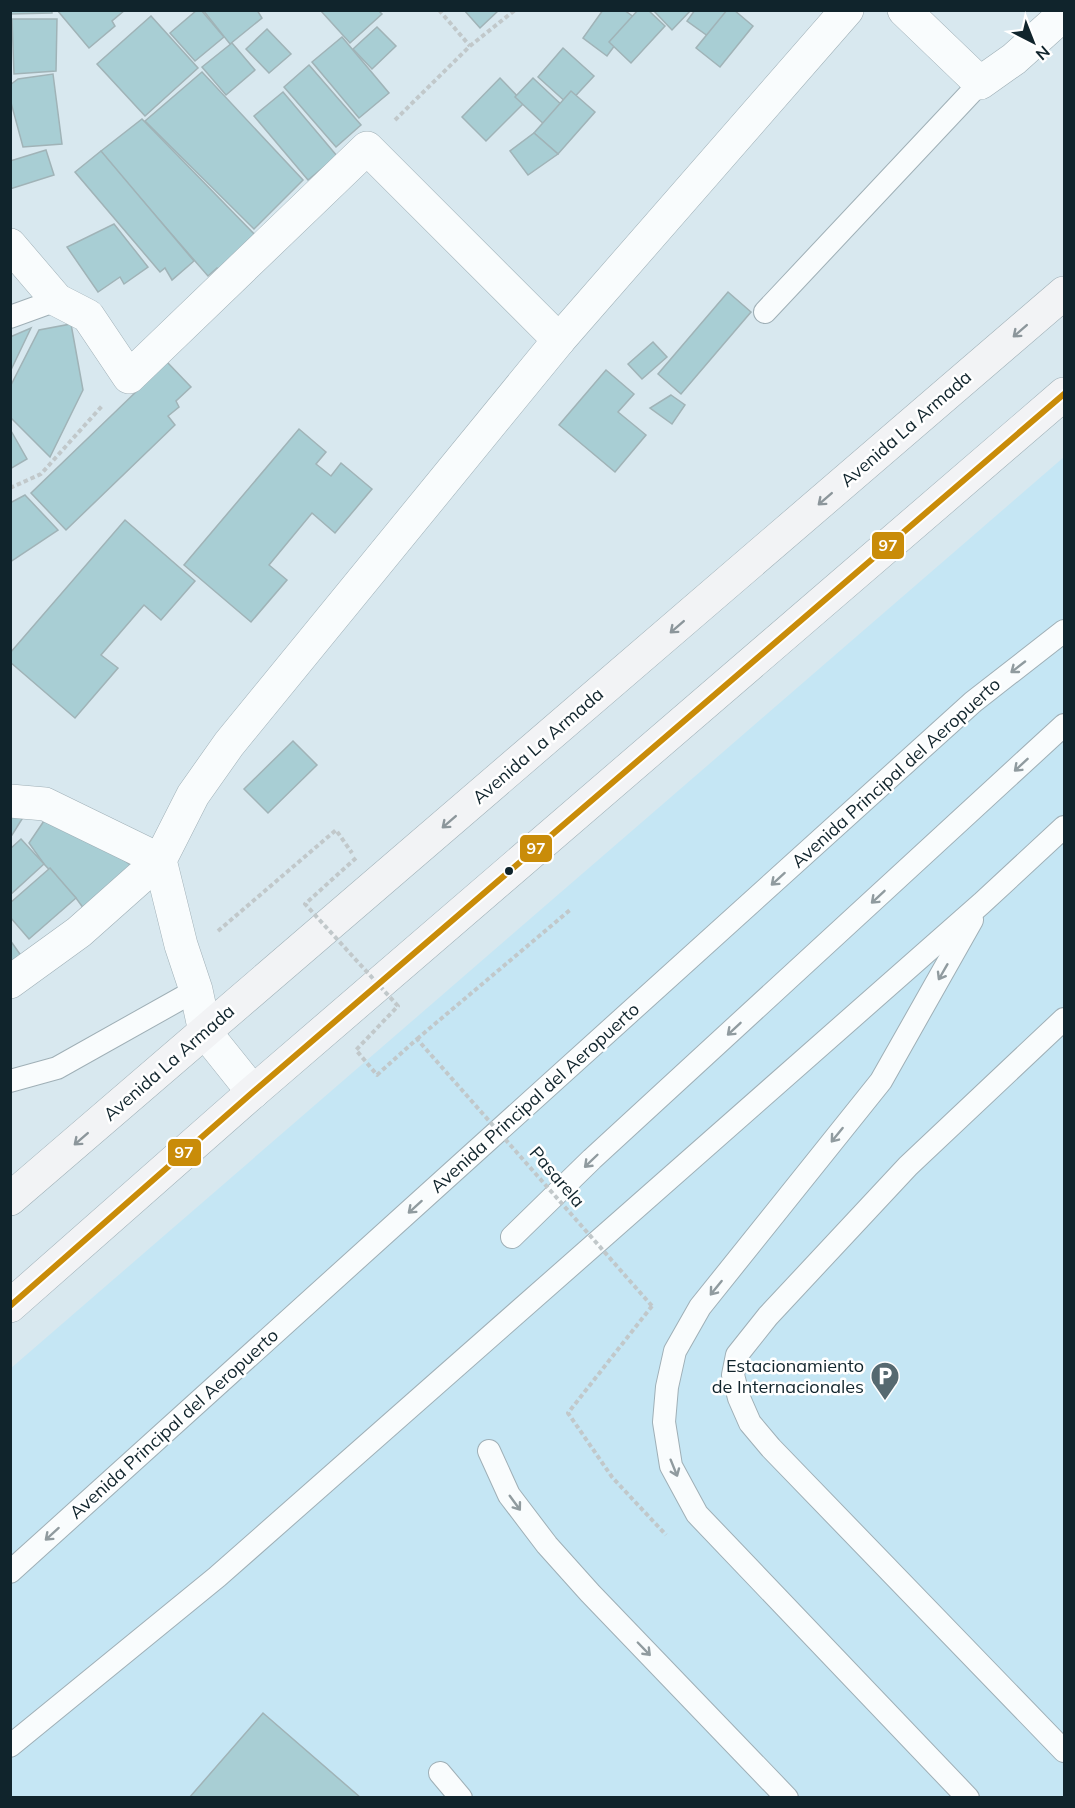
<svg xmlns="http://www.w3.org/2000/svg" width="1075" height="1808" font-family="Mulish,sans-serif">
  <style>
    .built { fill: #c5e6f4 }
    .building { fill: #a8ced4; stroke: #a0b3b7; stroke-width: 1.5 }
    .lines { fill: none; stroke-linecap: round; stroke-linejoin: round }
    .lane-casing { stroke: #9fafb6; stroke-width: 24 }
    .street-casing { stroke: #9fafb6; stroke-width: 34 }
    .secondary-casing { stroke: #9fafb6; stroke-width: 34 }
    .path { stroke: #c1c8ca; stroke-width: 4; stroke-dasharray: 4.5 3; stroke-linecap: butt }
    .lane { stroke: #f9fcfd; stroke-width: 22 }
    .street { stroke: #f9fcfd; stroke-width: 33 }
    .secondary { stroke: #f2f3f5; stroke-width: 33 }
    .path-bridge { stroke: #c1c8ca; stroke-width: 4; stroke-dasharray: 4.5 3; stroke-linecap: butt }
    .bus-1-casing { stroke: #fff; stroke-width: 10 }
    .bus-1 { stroke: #c98c09; stroke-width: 6 }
    .oneway { stroke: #8c969b }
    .oneway2 { stroke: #909b9f }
    .bus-dot { fill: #10242c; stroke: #fff; stroke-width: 2 }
    .labels { text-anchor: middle; stroke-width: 5; stroke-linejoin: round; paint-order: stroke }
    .street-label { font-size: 18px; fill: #10242c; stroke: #fff }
    .poi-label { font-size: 18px; fill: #10242c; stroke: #fff; text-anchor: end }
    .line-badge { stroke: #fff; stroke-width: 2 }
    .badge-label { font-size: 16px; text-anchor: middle; font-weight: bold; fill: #fff }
  </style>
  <rect width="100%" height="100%" fill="#d8e8ef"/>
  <polygon class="built" points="1064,457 1064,1797 11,1797 10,1369"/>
  <g class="building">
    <polygon points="10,10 52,10 52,13 10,14"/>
    <polygon points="57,10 125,10 112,21 115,26 89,48"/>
    <polygon points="197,10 201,10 224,37 195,61 170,33"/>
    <polygon points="203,10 257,10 262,18 230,44"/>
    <polygon points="378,10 382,14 350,43 321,11"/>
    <polygon points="464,10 499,10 480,28"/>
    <polygon points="603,10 624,10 635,18 607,56 583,38"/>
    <polygon points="638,10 648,10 665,26 631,63 609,42"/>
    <polygon points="653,10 691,10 672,30"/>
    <polygon points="695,10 734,10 712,39 687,21"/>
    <polygon points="727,10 734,10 753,26 720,67 696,48"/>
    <polygon points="151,16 198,68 145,116 97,64"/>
    <polygon points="12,19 57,19 56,71 14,74"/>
    <polygon points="377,27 396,46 372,69 353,49"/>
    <polygon points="267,29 291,54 269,73 246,49"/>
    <polygon points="342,37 389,93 359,118 312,62"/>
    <polygon points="232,43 255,70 226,95 202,67"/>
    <polygon points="563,48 594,76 568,104 538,77"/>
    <polygon points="309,65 361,125 336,147 284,87"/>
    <polygon points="202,72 303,180 254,229 145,121"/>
    <polygon points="53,74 62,144 23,147 10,99 10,85 18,79"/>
    <polygon points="500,78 524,103 486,141 462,117"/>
    <polygon points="533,78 566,109 548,128 515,97"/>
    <polygon points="571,91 595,112 558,154 534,133"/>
    <polygon points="283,92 337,156 308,180 254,116"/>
    <polygon points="142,119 261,241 223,273 217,268 208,276 101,153 101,151"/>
    <polygon points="534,133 558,154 528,175 510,151"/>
    <polygon points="46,150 54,175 10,189 10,161"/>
    <polygon points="101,151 194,261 172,280 165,268 160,272 75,172"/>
    <polygon points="114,224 148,267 124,284 120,277 98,292 67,247"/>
    <polygon points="728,292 751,312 681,394 658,374"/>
    <polygon points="71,324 83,390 50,457 10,417 10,387 39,330"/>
    <polygon points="31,328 10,372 10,337"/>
    <polygon points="653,342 667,357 642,379 628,364"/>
    <polygon points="167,362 191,387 176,401 179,407 168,416 175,425 66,530 31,493"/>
    <polygon points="606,370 634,394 618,412 646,435 615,472 559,425"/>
    <polygon points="671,395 685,405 672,424 650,408"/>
    <polygon points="10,429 27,459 10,469"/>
    <polygon points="299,429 326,452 316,464 331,476 341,463 372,489 335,533 312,513 269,565 287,580 251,622 184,565"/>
    <polygon points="25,495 58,530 10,562 10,503"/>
    <polygon points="125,520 195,581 161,620 144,605 101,655 118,668 75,718 10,662 10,653"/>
    <polygon points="293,741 317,765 268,813 244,789"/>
    <polygon points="27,811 12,835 10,837 10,813"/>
    <polygon points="46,818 87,831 138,871 92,920 76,898 44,864 29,843"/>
    <polygon points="21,839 44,864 10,895 10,849"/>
    <polygon points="50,868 76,898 29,939 10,917 10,903"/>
    <polygon points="10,940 29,967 10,979"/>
    <polygon points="263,1713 361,1798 189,1798"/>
  </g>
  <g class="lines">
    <g class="lane-casing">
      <g id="lane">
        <polyline points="765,312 980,83"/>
        <polyline points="10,317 57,300"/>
        <polyline points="1064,1019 908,1166 768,1316 737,1355 733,1375 739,1398 750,1423 771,1448 1064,1751"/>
        <polyline points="10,1081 57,1068 196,990"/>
        <polyline points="512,1237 592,1159 1064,725"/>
        <polyline points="489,1451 509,1495 547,1545 590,1593 787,1798"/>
        <polyline points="10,1572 973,702 1064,631"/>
        <polyline points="10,1746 217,1577 982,903 1064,827"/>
        <polyline points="440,1773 461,1798"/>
        <polyline points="968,1798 697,1514 671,1466 664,1422 667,1387 675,1351 700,1307 881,1081 972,920"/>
      </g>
    </g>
    <g class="street-casing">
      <g id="street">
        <polyline points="904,10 980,83 1014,59 1064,14"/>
        <polyline points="10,245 57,300 88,316 129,377 367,148 559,340"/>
        <polyline points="10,801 45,804 160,860 79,932 10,982"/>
        <polyline points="253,1092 205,1032 196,990 181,945 160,860 193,795 229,744 559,340 847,10"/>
      </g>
    </g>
    <g class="secondary-casing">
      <g id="secondary">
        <polyline points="10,1199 1064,293"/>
        <polyline points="10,1306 253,1092 1064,394"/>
      </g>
    </g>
    <g class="path">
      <polyline points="439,10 470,46"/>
      <polyline points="395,120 470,46 515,10"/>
      <polyline points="10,488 41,474 102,406"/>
      <polyline points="218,931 336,830 352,853"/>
      <polyline points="417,1039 570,910"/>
      <polyline points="652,1306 568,1413 612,1477 666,1535"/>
    </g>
    <use href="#lane" class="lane"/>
    <use href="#street" class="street"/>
    <use href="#secondary" class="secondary"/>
    <polyline class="path-bridge" points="356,858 305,904 398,1006 356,1050 377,1075 417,1039 652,1306"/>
    <g class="bus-1-casing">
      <polyline id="bus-1" points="10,1306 253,1092 1064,394"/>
    </g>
    <use href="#bus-1" class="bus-1"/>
  </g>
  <defs><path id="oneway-shaft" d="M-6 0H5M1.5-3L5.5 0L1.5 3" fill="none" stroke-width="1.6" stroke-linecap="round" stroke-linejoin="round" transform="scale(1.5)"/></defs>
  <g class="oneway">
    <use href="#oneway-shaft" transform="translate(1020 331) rotate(139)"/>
    <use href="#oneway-shaft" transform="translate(825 499) rotate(139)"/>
    <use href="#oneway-shaft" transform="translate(677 627) rotate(139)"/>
    <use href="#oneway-shaft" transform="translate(449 822) rotate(139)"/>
    <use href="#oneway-shaft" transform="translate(81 1139) rotate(139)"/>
  </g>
  <g class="oneway2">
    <use href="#oneway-shaft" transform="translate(1018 667) rotate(142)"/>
    <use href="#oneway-shaft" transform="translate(1021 765) rotate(137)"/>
    <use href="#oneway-shaft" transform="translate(778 879) rotate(138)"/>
    <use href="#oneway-shaft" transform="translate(878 897) rotate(137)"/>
    <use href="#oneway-shaft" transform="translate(943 972) rotate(120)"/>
    <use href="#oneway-shaft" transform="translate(734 1029) rotate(137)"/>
    <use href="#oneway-shaft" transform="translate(837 1135) rotate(129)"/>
    <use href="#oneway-shaft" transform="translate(591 1161) rotate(136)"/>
    <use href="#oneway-shaft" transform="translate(415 1207) rotate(138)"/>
    <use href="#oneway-shaft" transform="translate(716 1288) rotate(129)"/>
    <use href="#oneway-shaft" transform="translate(674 1468) rotate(68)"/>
    <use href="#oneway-shaft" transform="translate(515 1503) rotate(54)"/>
    <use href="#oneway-shaft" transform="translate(52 1534) rotate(138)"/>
    <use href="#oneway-shaft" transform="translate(644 1649) rotate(46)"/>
  </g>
  <defs>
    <g id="parking-pin" transform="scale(1.5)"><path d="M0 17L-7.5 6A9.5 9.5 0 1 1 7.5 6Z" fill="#566970" stroke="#fff"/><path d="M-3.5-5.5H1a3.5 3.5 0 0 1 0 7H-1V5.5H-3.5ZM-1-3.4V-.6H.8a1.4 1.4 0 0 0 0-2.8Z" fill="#fff"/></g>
  </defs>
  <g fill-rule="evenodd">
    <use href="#parking-pin" x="885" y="1376"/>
  </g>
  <circle class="bus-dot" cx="509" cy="871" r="5"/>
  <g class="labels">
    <g class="street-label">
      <text transform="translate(906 429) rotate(-41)" y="6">Avenida La Armada</text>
      <text transform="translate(538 746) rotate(-41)" y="6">Avenida La Armada</text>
      <text transform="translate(896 773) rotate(-42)" y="6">Avenida Principal del Aeropuerto</text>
      <text transform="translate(169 1063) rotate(-41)" y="6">Avenida La Armada</text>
      <text transform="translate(535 1098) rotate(-42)" y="6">Avenida Principal del Aeropuerto</text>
      <text transform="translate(557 1177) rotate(49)" y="6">Pasarela</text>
      <text transform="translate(174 1424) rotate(-42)" y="6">Avenida Principal del Aeropuerto</text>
    </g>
    <g class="poi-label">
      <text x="864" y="1372">Estacionamiento<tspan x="864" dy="21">de Internacionales</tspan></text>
    </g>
  </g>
  <g class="line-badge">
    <rect x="871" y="531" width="34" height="29" rx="6" fill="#c98c09"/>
    <rect x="519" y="834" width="34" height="29" rx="6" fill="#c98c09"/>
    <rect x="167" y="1138" width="35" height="29" rx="6" fill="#c98c09"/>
  </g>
  <g class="badge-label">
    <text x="888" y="551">97</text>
    <text x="536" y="854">97</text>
    <text x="184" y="1158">97</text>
  </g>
  <rect width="1075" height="1808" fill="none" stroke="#10242c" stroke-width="24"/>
  <g transform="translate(1033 42) rotate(138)" stroke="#ffffff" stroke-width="4.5" paint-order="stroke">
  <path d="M0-4.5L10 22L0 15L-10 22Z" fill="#10242c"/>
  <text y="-9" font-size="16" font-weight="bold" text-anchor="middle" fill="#10242c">N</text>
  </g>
</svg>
